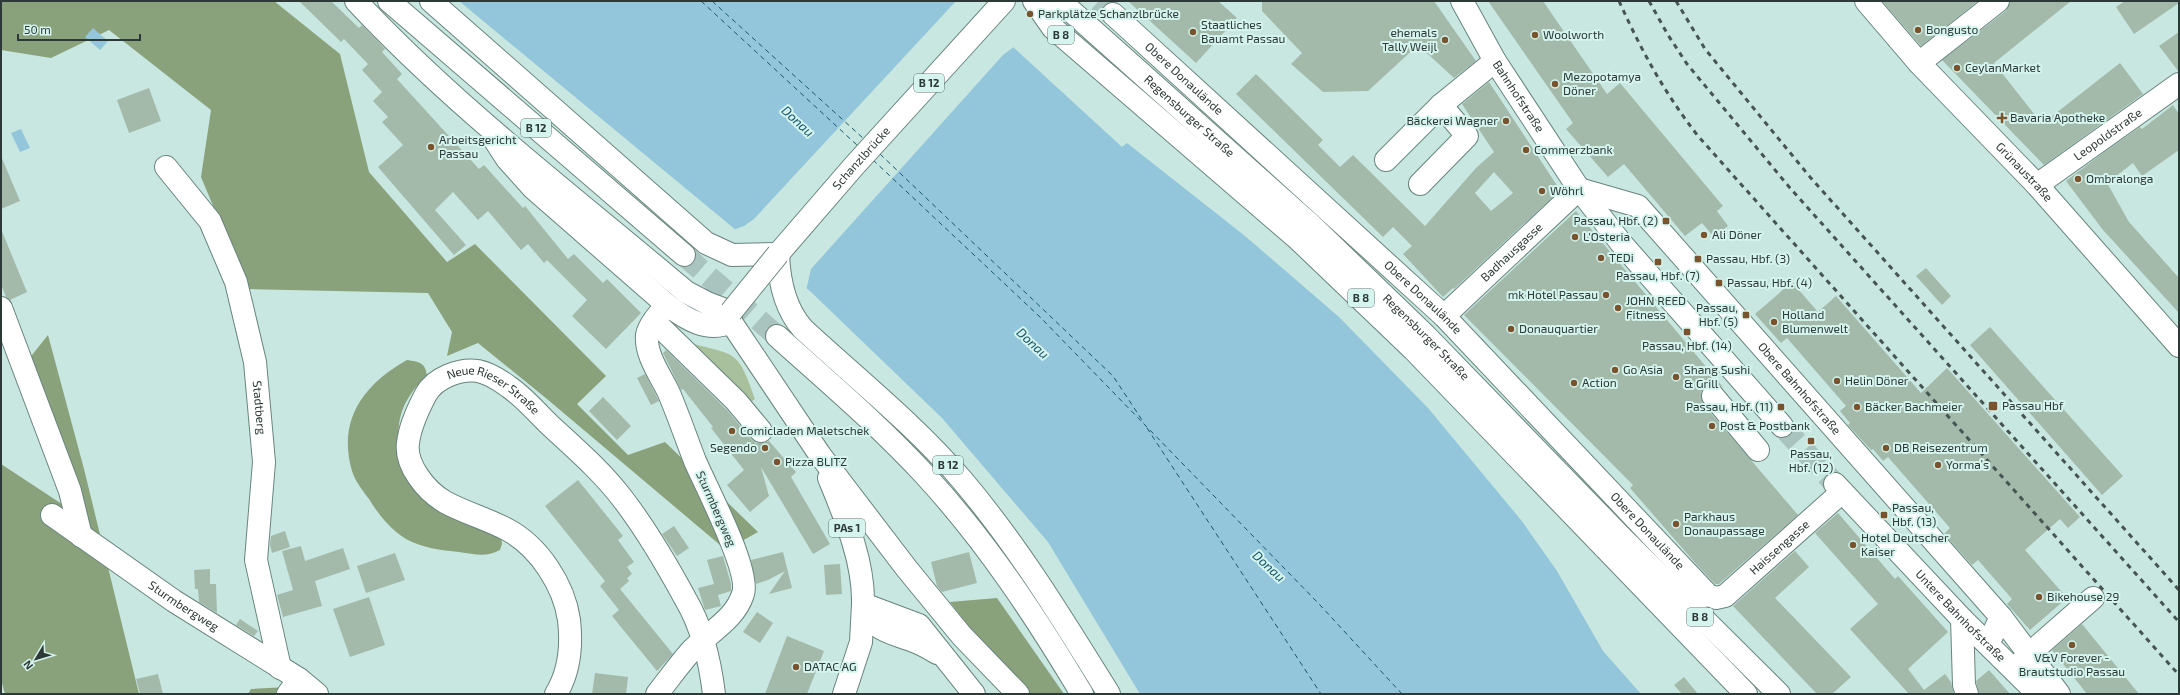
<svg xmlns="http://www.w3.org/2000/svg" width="2180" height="695" font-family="'Exo 2',sans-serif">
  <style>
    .green { fill: #a9c09c }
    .forest { fill: #8aa27c }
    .water { fill: #93c5db }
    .pier { fill: #c8e7e0 }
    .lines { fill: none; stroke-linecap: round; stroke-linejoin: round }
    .ferry { stroke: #16576e; stroke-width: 1; stroke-dasharray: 5 4; stroke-linecap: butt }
    .building { fill: #a3baab; fill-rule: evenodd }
    .minor-tunnel { stroke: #a9c4be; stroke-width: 22; stroke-dasharray: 22 11; stroke-linecap: butt }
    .major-tunnel { stroke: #a9c4be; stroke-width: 22; stroke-dasharray: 22 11; stroke-linecap: butt }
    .minor-casing { stroke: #68847d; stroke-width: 24 }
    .major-casing { stroke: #68847d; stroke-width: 24 }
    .minor { stroke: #fff; stroke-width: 22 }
    .major { stroke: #fff; stroke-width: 22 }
    .rail { stroke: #465552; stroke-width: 3; stroke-dasharray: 5 5; stroke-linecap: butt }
    .major-bridge-casing { stroke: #68847d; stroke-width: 24; stroke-linecap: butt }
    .major-bridge { stroke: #fff; stroke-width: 22 }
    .poi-dot { fill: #78532e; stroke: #d5f4ed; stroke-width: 1.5 }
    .labels { text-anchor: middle; stroke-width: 4; stroke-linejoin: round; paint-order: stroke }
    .shield { fill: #d5f4ed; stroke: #5f716e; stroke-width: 1 }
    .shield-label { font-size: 11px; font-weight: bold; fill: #2d3937 }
    .poi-label { font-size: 12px; fill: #2d3937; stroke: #d5f4ed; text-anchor: start }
    .street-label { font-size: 12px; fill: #2d3937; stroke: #d5f4ed }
    .water-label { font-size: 13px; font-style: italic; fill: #16576e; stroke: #d5f4ed }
  </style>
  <rect width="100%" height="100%" fill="#c8e7e0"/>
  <path class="green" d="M689,343c48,12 49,7 66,56l-7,5z"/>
  <g class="forest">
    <polygon points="1,1 274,1 340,54 369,172 447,262 475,244 606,376 577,404 628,455 665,442 758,532 726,550 547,399 478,343 447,356 452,332 428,293 248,289 201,177 211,110 109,30 51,58 1,50"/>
    <polygon points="48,335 84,469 139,694 5,694 1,680 1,464 74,512 28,360"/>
    <path d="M407,360c12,2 18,2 20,15 -28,28 -33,49 -25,87l99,74 1,8 -2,6c-15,8 -25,4 -41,2 -18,-2 -37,-4 -53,-13 -15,-9 -28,-25 -37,-40 -6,-8 -14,-18 -17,-28 -15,-51 12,-87 55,-111z"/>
    <polygon points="997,598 1064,694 1031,694 969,627 950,602"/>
    <polygon points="288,687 283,694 248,694 251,689"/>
  </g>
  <g class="water">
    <polygon points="459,1 963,1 1122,147 1127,143 1245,236 1339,317 1428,408 1521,520 1557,571 1603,651 1641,694 1140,694 1048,542 942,418 811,292"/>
    <polygon points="93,28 108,41 100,50 85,37"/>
    <polygon points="21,129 30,148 20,152 11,133"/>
  </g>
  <polygon class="pier" points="956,1 966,1 1015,46 1003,55 811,269 806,291 733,230 744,226 754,219"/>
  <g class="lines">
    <g class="ferry">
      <polyline points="701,1 858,146"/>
      <polyline points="712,1 864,139"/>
      <polyline points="880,154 1113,376 1144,423"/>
      <polyline points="873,160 1040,317 1320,605 1402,694"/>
      <polyline points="1147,428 1321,694"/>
    </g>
  </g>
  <g class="building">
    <polygon points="299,1 331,1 359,28 362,25 385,49 382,52 402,74 397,79 479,169 484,165 523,208 525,206 568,259 574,254 603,283 607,279 641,313 606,349 572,316 587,300 547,260 544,263 528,244 521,250 488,211 478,220 453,192 435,210 466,245 454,255 378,167 403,145 382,122 388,117 373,101 382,92 362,70 368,64 344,39 341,42"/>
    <polygon points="1128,1 1218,1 1237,18 1196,63"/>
    <polygon points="1262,1 1434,1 1476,61 1454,78 1418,45 1368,91 1323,92 1291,64 1302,53 1262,11"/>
    <polygon points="1488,1 1543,1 1607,94 1620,83 1723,206 1717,211 1728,226 1714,237 1702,223 1685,236 1624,164 1608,177 1566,129 1573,123"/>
    <polygon points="1882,1 1978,1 1921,46"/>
    <polygon points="2010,1 2071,1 1994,63 2042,124 2120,63 2143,94 2044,165 1942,60 2006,11"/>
    <polygon points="2125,1 2179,1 2179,3 2134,34 2116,7"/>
    <polygon points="2179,32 2179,72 2159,46"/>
    <path d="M1256,74l67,66 -5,5 22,22 13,-12 72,71 51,-58 18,-16 -32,-48 27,-22 69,105v5l-104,97 -1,-1 -10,9 -40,-43 9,-8 -19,-19 -10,10 -147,-143zM1494,172l19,21 -22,18 -16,-18z"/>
    <polygon points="149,88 161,121 129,133 117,100"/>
    <polygon points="2173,105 2179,114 2179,150 2142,176 2133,163 2107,183 2129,222 2179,278 2179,313 2103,230 2066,181 2103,153 2140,127 2142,129"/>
    <polygon points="1,156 20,201 1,209"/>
    <polygon points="1576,211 1723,387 1711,384 1705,387 1701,392 1703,404 1798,515 1719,584 1715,584 1697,565 1630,488 1633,485 1464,315"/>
    <polygon points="1,229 27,292 10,300 6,297 1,284"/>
    <polygon points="1926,268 1951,296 1942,305 1916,276"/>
    <polygon points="1792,282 1818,312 1836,296 1921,393 1947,368 2080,517 2068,528 2060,519 2025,550 2067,598 2030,630 2007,604 2012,599 1978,560 1972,565 1944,534 1950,528 1888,457 1883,461 1873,449 1871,450 1848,425 1850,423 1840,411 1846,406 1787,338 1781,343 1755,314"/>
    <polygon points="1990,327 2123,476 2102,495 1970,345"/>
    <polygon points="666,350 727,410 751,439 756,443 763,443 769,441 796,472 791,477 830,544 813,554 761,467 769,496 750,512 727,485 744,470 711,428 713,427 683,389 681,390 663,353"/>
    <polygon points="645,374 659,401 651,405 637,378"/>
    <polygon points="603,397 631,426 617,440 589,411"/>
    <polygon points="578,480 623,536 618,540 634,562 627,567 632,574 627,578 629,581 620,589 673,654 657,671 612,616 619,610 600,586 605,581 545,506"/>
    <polygon points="1838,513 1895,579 1898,576 1948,632 1908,669 1924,690 1945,674 1951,682 1954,694 1909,694 1850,629 1878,604 1815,533"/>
    <polygon points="674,526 689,548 677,556 662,534"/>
    <polygon points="285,531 290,547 272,553 270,545 271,536"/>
    <polygon points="301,546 305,561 343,548 350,569 315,581 322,606 283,617 277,595 293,590 282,551"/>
    <polygon points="1795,551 1809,567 1775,598 1851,677 1832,694 1817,694 1733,606"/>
    <polygon points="783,552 792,588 769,594 785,571 768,580 756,584 751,560"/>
    <polygon points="969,552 977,583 942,592 937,586 931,562"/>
    <polygon points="395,553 405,580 366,593 357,566"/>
    <polygon points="723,556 731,584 731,591 718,595 721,606 705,610 698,588 714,584 707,560"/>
    <polygon points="840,564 842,594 826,595 824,565"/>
    <polygon points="210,569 210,584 216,584 217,613 199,602 198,589 195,589 194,570"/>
    <polygon points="369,597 385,645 350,657 333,609"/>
    <polygon points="757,612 773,623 760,643 743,632"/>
    <polygon points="240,619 258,631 254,636 236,625"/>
    <polygon points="2082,624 2139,694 2087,694 2052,650"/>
    <polygon points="787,636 824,651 807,694 765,694"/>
    <polygon points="1989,670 2010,694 1979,694 1976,681"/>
    <polygon points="595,673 628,677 626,694 592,694"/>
    <polygon points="158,674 163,694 140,694 136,679"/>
    <polygon points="1684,677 1698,694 1682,694 1674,685"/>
  </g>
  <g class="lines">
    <g class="minor-tunnel">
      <polyline points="1099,1 1113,14"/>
      <polyline points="1782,426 1835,484"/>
    </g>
    <polyline class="major-tunnel" points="684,255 777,336"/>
    <g class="minor-casing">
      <g id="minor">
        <path id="s1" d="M1462,1l33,60 84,128 42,54 161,183"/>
        <path id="s2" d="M1866,1l53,62 118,122 142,161"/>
        <path id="s3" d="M1113,14l331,302 264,279 8,3 9,-2 117,-104"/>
        <polyline points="1919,63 1998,1"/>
        <polyline points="1386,160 1441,105 1495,61"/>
        <path id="s4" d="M166,167l44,54 26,61 19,80 9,100 -8,98 24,108"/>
        <polyline points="1420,184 1467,136 1441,105"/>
        <path id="s5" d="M2037,185l142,-101"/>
        <path id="s6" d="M1579,189l59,17 363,411 -13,27"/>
        <polyline points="1,308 70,491 81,536"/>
        <path id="s7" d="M1444,316l135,-127"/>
        <polyline points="654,321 736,401 761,431"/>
        <polyline points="1713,396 1758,450"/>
        <path id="s8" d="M1835,484l127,135 76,75"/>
        <path id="s9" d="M52,515l122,86 125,78 18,15"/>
        <polyline points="863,604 919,625 974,694"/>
        <path d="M863,604c11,27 23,27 48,36 9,3 18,8 26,13"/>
        <polyline points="2001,617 2029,654 2019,665"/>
        <polyline points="1962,619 1964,685 1967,694"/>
        <polyline points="288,694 299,679"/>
        <path id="s10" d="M556,694c14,-23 16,-48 13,-74 -5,-35 -30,-73 -61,-90 -20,-11 -43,-17 -63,-28 -19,-11 -40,-37 -37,-59 2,-17 10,-34 18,-49 9,-16 34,-26 52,-23 10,2 23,10 31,16 16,11 29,27 44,41 24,22 49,44 69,70 24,31 45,67 64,102 17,29 24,61 28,94"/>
        <path d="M657,694c12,-15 23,-31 36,-45 18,-18 42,-30 50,-55 8,-23 -37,-107 -48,-133 -9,-23 -17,-47 -27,-70 -8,-16 -23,-37 -21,-56 2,-11 13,-22 20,-30"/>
        <polyline points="844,694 861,642 863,604"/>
        <polyline points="2059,694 2029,654 2093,598"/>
      </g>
    </g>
    <g class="major-casing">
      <g id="major">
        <path d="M356,1c100,107 218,196 330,291l21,11 24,9v10"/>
        <polyline points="389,1 684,255"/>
        <polyline points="431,1 706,243 732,255 778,254"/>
        <polyline points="1034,1 1053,28 1299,240 1414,350 1746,694"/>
        <path id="s11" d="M1054,1l16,9 241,215 115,111 196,202 157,156"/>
        <path d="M496,142l11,17 26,29 134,117c19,14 41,28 64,17"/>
        <path d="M778,254c1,26 7,55 25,75 53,49 112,96 159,151 56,66 101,140 147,214"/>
        <path id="s12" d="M778,254l76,-88 150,-165"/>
        <polyline points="731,322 820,455 907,569 962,636 1018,694"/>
        <path d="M777,336c50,45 102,89 148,139 61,66 111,142 157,219"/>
        <path d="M829,478c16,39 35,83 34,126"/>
      </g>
    </g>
    <use href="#minor" class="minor"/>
    <use href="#major" class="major"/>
    <g class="rail">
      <path d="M1619,1c23,51 45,91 79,135l481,539"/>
      <polyline points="1649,1 1668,35 1687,64 1790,188 2179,622"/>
      <polyline points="1676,1 1705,49 1810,177 2179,590"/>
    </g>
    <g class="major-bridge-casing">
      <polyline id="major-bridge" points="731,312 778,254"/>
    </g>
    <use href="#major-bridge" class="major-bridge"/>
  </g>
  <g class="poi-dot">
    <circle cx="1030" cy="14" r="4"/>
    <circle cx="1918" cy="30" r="4"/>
    <circle cx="1193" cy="32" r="4"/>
    <circle cx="1535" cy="35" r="4"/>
    <circle cx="1445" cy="40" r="4"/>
    <circle cx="1957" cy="68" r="4"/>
    <circle cx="1555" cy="84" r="4"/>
    <path d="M2000 112h4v4h4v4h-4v4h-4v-4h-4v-4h4z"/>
    <circle cx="1506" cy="121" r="4"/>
    <circle cx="431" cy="147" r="4"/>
    <circle cx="1526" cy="150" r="4"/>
    <circle cx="2078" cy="179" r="4"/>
    <circle cx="1542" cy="191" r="4"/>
    <rect x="1662" y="217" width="8" height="8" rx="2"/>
    <circle cx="1704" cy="235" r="4"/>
    <circle cx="1575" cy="237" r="4"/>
    <circle cx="1601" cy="258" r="4"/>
    <rect x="1694" y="255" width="8" height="8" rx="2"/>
    <rect x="1654" y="258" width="8" height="8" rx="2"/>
    <rect x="1715" y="279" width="8" height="8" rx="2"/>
    <circle cx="1606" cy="295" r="4"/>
    <circle cx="1618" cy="308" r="4"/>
    <rect x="1742" y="311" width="8" height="8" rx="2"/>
    <circle cx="1774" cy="322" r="4"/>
    <circle cx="1511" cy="329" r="4"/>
    <rect x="1683" y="328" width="8" height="8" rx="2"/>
    <circle cx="1615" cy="370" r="4"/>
    <circle cx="1676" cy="377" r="4"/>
    <circle cx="1837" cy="381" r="4"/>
    <circle cx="1574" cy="383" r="4"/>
    <rect x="1988" y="401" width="10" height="10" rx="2"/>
    <rect x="1777" y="403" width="8" height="8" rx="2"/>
    <circle cx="1857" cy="407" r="4"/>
    <circle cx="1712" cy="426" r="4"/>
    <circle cx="732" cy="431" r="4"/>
    <rect x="1807" y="437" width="8" height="8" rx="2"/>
    <circle cx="765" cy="448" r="4"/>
    <circle cx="1886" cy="448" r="4"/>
    <circle cx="777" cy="462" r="4"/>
    <circle cx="1938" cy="465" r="4"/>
    <rect x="1880" y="511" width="8" height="8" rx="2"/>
    <circle cx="1676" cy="524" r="4"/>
    <circle cx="1853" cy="545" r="4"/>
    <circle cx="2039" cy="597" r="4"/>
    <circle cx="2072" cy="645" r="4"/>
    <circle cx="796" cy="667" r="4"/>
  </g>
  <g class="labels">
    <g class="shield">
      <rect x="1048" y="26" width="26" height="18" rx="3"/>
      <rect x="914" y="74" width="30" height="18" rx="3"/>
      <rect x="521" y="119" width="30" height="18" rx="3"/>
      <rect x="1348" y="289" width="26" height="18" rx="3"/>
      <rect x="933" y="456" width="30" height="18" rx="3"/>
      <rect x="829" y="519" width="36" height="18" rx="3"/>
      <rect x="1687" y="608" width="26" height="18" rx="3"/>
    </g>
    <g class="shield-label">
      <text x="1061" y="39">B 8</text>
      <text x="929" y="87">B 12</text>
      <text x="536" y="132">B 12</text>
      <text x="1361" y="302">B 8</text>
      <text x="948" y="469">B 12</text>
      <text x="847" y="532">PAs 1</text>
      <text x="1700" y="621">B 8</text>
    </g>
    <g class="poi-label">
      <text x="1038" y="18">Parkplätze Schanzlbrücke</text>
      <text x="1201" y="29">Staatliches<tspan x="1201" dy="14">Bauamt Passau</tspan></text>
      <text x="1926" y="34">Bongusto</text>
      <text x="1437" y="37" text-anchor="end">ehemals<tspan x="1437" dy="14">Tally Weijl</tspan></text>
      <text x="1543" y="39">Woolworth</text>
      <text x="1965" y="72">CeylanMarket</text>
      <text x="1563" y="81">Mezopotamya<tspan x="1563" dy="14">Döner</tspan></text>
      <text x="2010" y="122">Bavaria Apotheke</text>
      <text x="1498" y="125" text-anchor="end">Bäckerei Wagner</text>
      <text x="439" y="144">Arbeitsgericht<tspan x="439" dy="14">Passau</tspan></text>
      <text x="1534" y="154">Commerzbank</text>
      <text x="2086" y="183">Ombralonga</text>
      <text x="1550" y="195">Wöhrl</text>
      <text x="1658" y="225" text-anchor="end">Passau, Hbf. (2)</text>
      <text x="1712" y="239">Ali Döner</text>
      <text x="1583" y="241">L'Osteria</text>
      <text x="1609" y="262">TEDi</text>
      <text x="1706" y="263">Passau, Hbf. (3)</text>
      <text x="1658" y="280" text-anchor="middle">Passau, Hbf. (7)</text>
      <text x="1727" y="287">Passau, Hbf. (4)</text>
      <text x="1598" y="299" text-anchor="end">mk Hotel Passau</text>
      <text x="1626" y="305">JOHN REED<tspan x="1626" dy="14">Fitness</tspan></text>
      <text x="1738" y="312" text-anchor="end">Passau,<tspan x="1738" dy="14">Hbf. (5)</tspan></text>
      <text x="1782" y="319">Holland<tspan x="1782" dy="14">Blumenwelt</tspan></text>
      <text x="1519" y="333">Donauquartier</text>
      <text x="1687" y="350" text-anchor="middle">Passau, Hbf. (14)</text>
      <text x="1623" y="374">Go Asia</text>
      <text x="1684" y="374">Shang Sushi<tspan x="1684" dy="14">&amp; Grill</tspan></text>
      <text x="1845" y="385">Helin Döner</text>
      <text x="1582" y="387">Action</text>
      <text x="2002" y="410">Passau Hbf</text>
      <text x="1773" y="411" text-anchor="end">Passau, Hbf. (11)</text>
      <text x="1865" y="411">Bäcker Bachmeier</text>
      <text x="1720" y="430">Post &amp; Postbank</text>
      <text x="740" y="435">Comicladen Maletschek</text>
      <text x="757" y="452" text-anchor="end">Segendo</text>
      <text x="1894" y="452">DB Reisezentrum</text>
      <text x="1811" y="458" text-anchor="middle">Passau,<tspan x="1811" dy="14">Hbf. (12)</tspan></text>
      <text x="785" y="466">Pizza BLITZ</text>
      <text x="1946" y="469">Yorma’s</text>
      <text x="1892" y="512">Passau,<tspan x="1892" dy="14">Hbf. (13)</tspan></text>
      <text x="1684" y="521">Parkhaus<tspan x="1684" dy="14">Donaupassage</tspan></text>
      <text x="1861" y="542">Hotel Deutscher<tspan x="1861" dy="14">Kaiser</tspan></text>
      <text x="2047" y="601">Bikehouse 29</text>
      <text x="2072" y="662" text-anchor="middle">V&amp;V Forever -<tspan x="2072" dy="14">Brautstudio Passau</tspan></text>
      <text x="804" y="671">DATAC AG</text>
    </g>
    <g class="street-label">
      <text dy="4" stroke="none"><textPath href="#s3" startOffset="96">Obere Donaulände</textPath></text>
      <text dy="4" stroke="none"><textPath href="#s1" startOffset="111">Bahnhofstraße</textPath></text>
      <text dy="4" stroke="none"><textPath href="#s11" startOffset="178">Regensburger Straße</textPath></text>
      <text dy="4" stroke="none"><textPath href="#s5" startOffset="87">Leopoldstraße</textPath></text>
      <text dy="4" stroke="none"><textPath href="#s12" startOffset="127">Schanzlbrücke</textPath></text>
      <text dy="4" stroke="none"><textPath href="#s2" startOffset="233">Grünaustraße</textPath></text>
      <text dy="4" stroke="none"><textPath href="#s7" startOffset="93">Badhausgasse</textPath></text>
      <text dy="4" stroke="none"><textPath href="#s3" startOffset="420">Obere Donaulände</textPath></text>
      <text dy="4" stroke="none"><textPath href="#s11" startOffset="502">Regensburger Straße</textPath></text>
      <text dy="4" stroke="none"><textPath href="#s6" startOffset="305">Obere Bahnhofstraße</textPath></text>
      <text dy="4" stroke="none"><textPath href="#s10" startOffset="464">Neue Rieser Straße</textPath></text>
      <text dy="4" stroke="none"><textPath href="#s4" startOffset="264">Stadtberg</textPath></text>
      <text transform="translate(716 509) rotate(66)" y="4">Sturmbergweg</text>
      <text dy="4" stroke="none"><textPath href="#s3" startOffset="744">Obere Donaulände</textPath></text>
      <text dy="4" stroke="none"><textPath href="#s3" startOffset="923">Haissengasse</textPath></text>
      <text dy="4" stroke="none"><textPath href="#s9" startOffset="160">Sturmbergweg</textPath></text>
      <text dy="4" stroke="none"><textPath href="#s8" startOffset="182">Untere Bahnhofstraße</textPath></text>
    </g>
    <g class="water-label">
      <text transform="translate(798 121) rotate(43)" y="5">Donau</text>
      <text transform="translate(1033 343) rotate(43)" y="5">Donau</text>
      <text transform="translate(1269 566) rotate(43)" y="5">Donau</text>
    </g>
  </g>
  <rect width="2180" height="695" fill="none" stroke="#2d3937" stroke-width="4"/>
  <g transform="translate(36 659) rotate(232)" stroke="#d5f4ed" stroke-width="3" paint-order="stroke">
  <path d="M0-3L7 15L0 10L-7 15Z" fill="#2d3937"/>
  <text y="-6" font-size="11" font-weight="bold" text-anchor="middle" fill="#2d3937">N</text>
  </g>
  <path d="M18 34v6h122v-6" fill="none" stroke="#2d3937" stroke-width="2"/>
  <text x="24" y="34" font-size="12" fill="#2d3937" stroke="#d5f4ed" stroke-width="3" paint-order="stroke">50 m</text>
</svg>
